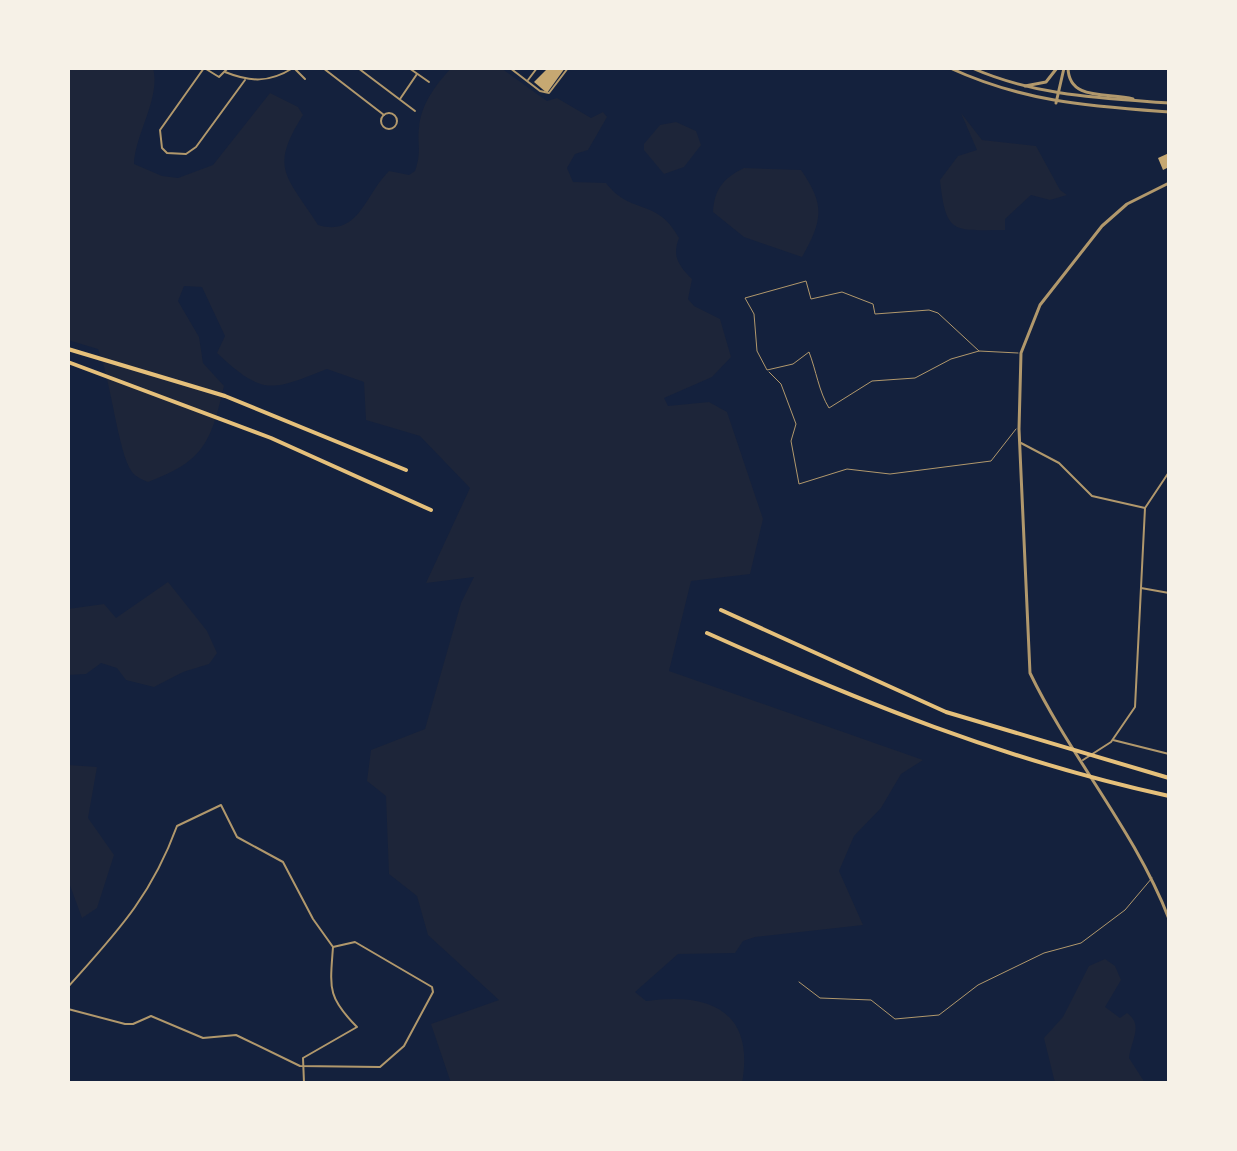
<svg xmlns="http://www.w3.org/2000/svg" width="1237" height="1151" font-family="'Varela Round',sans-serif">
  <style>
    .green { fill: #1d2539 }
    .building { fill: #c6a872 }
    .lines { fill: none; stroke-linecap: round; stroke-linejoin: round }
    .service { stroke: #b1986c; stroke-width: 1 }
    .pedestrian { stroke: #b1986c; stroke-width: 2 }
    .minor { stroke: #b1986c; stroke-width: 2 }
    .tertiary { stroke: #b1986c; stroke-width: 3 }
    .motorway { stroke: #e5c07b; stroke-width: 4 }
  </style>
  <rect width="100%" height="100%" fill="#14213d"/>
  <g class="green">
    <path d="M68,68h85c8,30 -18,66 -19,96l28,12 16,2 35,-13 57,-72 28,14 5,8c-34,54 -17,60 15,110 41,12 46,-29 71,-54l20,4 6,-4c7,-21 2,-25 4,-43 2,-24 16,-42 32,-60h50l46,33 10,-3 34,20 12,-6 4,5 -19,33 -13,4 -8,14 6,14 33,1c25,33 51,14 73,55 -7,18 -1,27 13,41l-4,20 6,7 26,13 11,38 -19,20 -48,21 4,8 41,-4 18,10 36,107 -13,55 -59,7 -22,90 254,89 -22,14 -20,34 -27,28 -15,35 24,54 -108,12 -12,4 -8,12 -57,1 -43,38 11,9c64,-9 109,10 96,82h-291l-20,-59 68,-24 -71,-65 -11,-39 -28,-22 -3,-78 -19,-15 4,-31 54,-21 36,-126 13,-26 -48,6 44,-95 -50,-52 -54,-16 -2,-38 -37,-13c-56,22 -64,27 -110,-16l8,-17 -23,-49 -18,-1 -6,15 21,36 4,26 21,23c-13,55 -19,75 -76,96 -5,-2 -12,-5 -16,-10 -14,-19 -21,-93 -34,-123l-30,-9z"/>
    <path d="M961,113l21,27 54,6 24,44 7,5 -17,5 -19,-5 -26,24v11c-51,0 -59,6 -65,-50l18,-24 19,-6z"/>
    <polygon points="676,122 696,131 701,145 684,167 664,174 644,150 644,144 660,125"/>
    <path d="M744,168l57,2c25,36 21,51 1,87l-58,-20 -31,-25c1,-22 10,-34 31,-44z"/>
    <polygon points="168,582 207,631 217,653 209,664 183,672 154,687 126,680 117,668 101,663 86,674 68,675 68,609 104,604 116,618"/>
    <polygon points="68,765 97,767 88,818 114,855 97,908 82,918 68,880"/>
    <path d="M1105,959l10,7 6,14 -16,27 15,11 7,-5c17,12 4,27 2,45l16,25h-90l-11,-45 19,-21 26,-51z"/>
  </g>
  <g class="building">
    <polygon points="548,68 565,68 547,93 534,82"/>
    <polygon points="1169,153 1169,167 1163,170 1158,158"/>
  </g>
  <g class="lines">
    <g class="service">
      <path d="M979,351l-41,-38 -9,-3 -54,4 -2,-10 -31,-12 -31,7 -5,-18 -61,17 9,16 3,37 10,19 26,-6 16,-12c7,18 10,40 20,56l43,-27 43,-3 36,-19 28,-8 39,2"/>
      <polyline points="769,372 781,384 796,424 791,441 799,484 847,469 890,474 991,461 1016,429"/>
      <polyline points="799,982 820,998 871,1000 895,1019 939,1015 978,985 1044,953 1081,943 1125,910 1152,878"/>
    </g>
    <g class="pedestrian">
      <polyline points="510,68 540,91 549,93 568,68"/>
      <polyline points="528,80 537,68"/>
    </g>
    <g class="minor">
      <polyline points="204,68 160,130 162,148 167,153 186,154 196,147 245,80"/>
      <polyline points="323,68 384,115"/>
      <polyline points="358,68 415,111"/>
      <polyline points="409,68 429,82"/>
      <polyline points="206,69 219,77 228,68"/>
      <polyline points="295,69 305,79"/>
      <path d="M225,72c25,10 44,11 68,-4"/>
      <polyline points="400,99 417,74"/>
      <circle cx="389" cy="121" r="8"/>
      <polyline points="1021,443 1059,463 1092,496 1145,508"/>
      <polyline points="1141,588 1169,593"/>
      <polyline points="1113,740 1169,754"/>
      <polyline points="1083,760 1111,742 1135,707 1145,508 1169,472"/>
      <path d="M68,987c49,-55 83,-90 109,-161l44,-21 16,32 46,25 30,57 20,28 22,-5 77,45 1,5 -29,54 -24,21 -80,-1 -64,-31 -33,3 -52,-22 -18,8h-8l-57,-15"/>
      <path d="M304,1083l-1,-25 54,-31c-30,-30 -27,-39 -24,-80"/>
    </g>
    <g class="tertiary">
      <path d="M950,68c74,34 139,38 219,44"/>
      <path d="M972,68c64,28 128,30 197,35"/>
      <path d="M1068,68c1,34 41,24 65,31"/>
      <polyline points="1025,86 1046,82 1057,68"/>
      <polyline points="1056,103 1064,68"/>
      <path d="M1169,183l-42,21 -25,22 -62,79 -19,48 -2,76 11,244c41,85 105,158 139,246"/>
    </g>
    <g class="motorway">
      <polyline points="68,349 225,396 406,470"/>
      <polyline points="68,362 271,438 431,510"/>
      <polyline points="721,610 946,712 1169,778"/>
      <path d="M707,633c154,69 297,127 462,163"/>
    </g>
  </g>
  <rect width="1237" height="1151" fill="none" stroke="#f6f1e7" stroke-width="140"/>
</svg>
